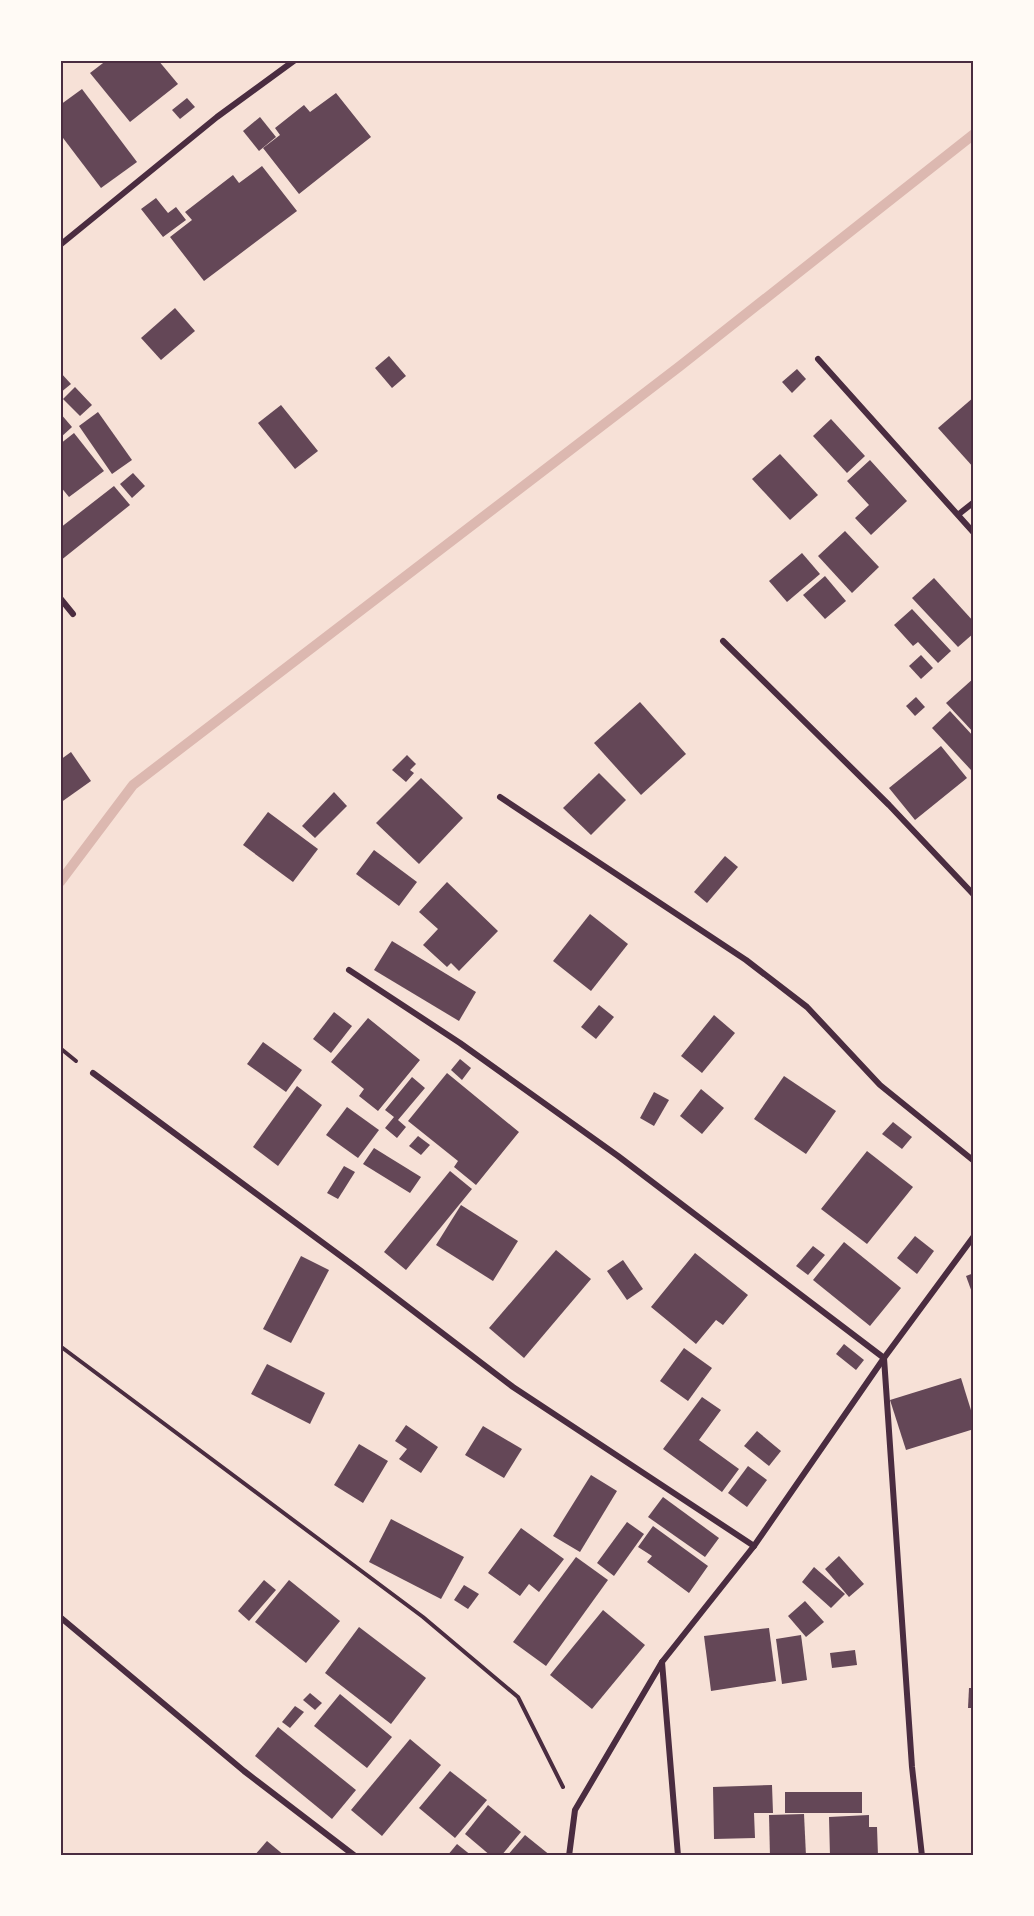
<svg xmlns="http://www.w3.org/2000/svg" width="1034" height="1916" font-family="'Varela Round',sans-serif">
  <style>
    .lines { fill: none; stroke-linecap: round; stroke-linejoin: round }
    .stream { stroke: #dcb8b0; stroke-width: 10 }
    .building { fill: #644757 }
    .path { stroke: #4a2c40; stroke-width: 4 }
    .minor { stroke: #4a2c40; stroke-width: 6 }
    .neatline { fill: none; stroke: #4a2c40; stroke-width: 2 }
  </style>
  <rect width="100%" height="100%" fill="#f7e1d7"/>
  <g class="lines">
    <polyline class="stream" points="60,882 133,785 680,366 974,134"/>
  </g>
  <g class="building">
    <polygon points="107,60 158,60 178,84 130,122 90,73"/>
    <polygon points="82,89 137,162 101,188 60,134 60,105"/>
    <polygon points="336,93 371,137 299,194 263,148 280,135 275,128 304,105 310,112"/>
    <polygon points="187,98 195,107 180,119 172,110"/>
    <polygon points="260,117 276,137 259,151 243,131"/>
    <polygon points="262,166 297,211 204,281 170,237 192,220 185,212 233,175 239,183"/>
    <polygon points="156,198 168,213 176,207 186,220 163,237 141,209"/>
    <polygon points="175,308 195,331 161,360 141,338"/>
    <polygon points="389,356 406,376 392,388 375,368"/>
    <polygon points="797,369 806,379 792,393 782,382"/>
    <polygon points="60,372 71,384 60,393"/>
    <polygon points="75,387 92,405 80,416 63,399"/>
    <polygon points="974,397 974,468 938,428"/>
    <polygon points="281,405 318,451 295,469 258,423"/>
    <polygon points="98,412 132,460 112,474 79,426"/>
    <polygon points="60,413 72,427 60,438"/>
    <polygon points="831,419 865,456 847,473 813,436"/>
    <polygon points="74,433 104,471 69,497 60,486 60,444"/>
    <polygon points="780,454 818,495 790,520 752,479"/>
    <polygon points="870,460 907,501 871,535 855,518 869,505 847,481"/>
    <polygon points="133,473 145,486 132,498 120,484"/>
    <polygon points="114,486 130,505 60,561 60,528"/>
    <polygon points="845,531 879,567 852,593 818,556"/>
    <polygon points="802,553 820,574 787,602 769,581"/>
    <polygon points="825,576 846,601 825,619 803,595"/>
    <polygon points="934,578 974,622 974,633 958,647 912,598"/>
    <polygon points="912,609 951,651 938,663 918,642 913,646 894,625"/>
    <polygon points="921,655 933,668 921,679 909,666"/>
    <polygon points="974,678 974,733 946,703"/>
    <polygon points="916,697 925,707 915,716 906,706"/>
    <polygon points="640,702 686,754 641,795 594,743"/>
    <polygon points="950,711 974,737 974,767 971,770 932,728"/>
    <polygon points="941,746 967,778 915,820 889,788"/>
    <polygon points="71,752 91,781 60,803 60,760"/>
    <polygon points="407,755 416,764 410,770 414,773 406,782 392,770"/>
    <polygon points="599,773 626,800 591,835 563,808"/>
    <polygon points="421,778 463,818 419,864 376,823"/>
    <polygon points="334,792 347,806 315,838 302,826"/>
    <polygon points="268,812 318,849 293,882 243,845"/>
    <polygon points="374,850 417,882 399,906 356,874"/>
    <polygon points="725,856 738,867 707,903 694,892"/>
    <polygon points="447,882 498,931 459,971 451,963 447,967 423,945 438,929 419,912"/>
    <polygon points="590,914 628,944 591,991 553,961"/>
    <polygon points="392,941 476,992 459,1021 374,970"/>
    <polygon points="599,1005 614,1017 596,1039 581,1027"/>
    <polygon points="334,1012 352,1026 331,1053 313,1039"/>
    <polygon points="714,1015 735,1033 702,1073 681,1056"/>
    <polygon points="368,1018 420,1060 378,1111 359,1096 364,1089 331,1062"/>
    <polygon points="263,1042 302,1070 286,1092 247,1064"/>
    <polygon points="460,1059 471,1068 462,1080 451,1070"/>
    <polygon points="447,1073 519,1132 476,1185 454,1167 458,1161 408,1121"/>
    <polygon points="784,1076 836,1111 806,1154 754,1119"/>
    <polygon points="412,1077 425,1088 398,1120 406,1127 397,1138 385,1128 394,1117 385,1110"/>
    <polygon points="297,1086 322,1105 278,1166 253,1147"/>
    <polygon points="701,1089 724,1108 702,1134 680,1116"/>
    <polygon points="654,1092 669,1100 654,1126 640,1118"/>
    <polygon points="347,1107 379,1130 358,1158 326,1135"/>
    <polygon points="893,1122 912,1137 902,1149 882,1134"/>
    <polygon points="418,1136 430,1145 421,1155 409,1146"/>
    <polygon points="374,1148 421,1177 410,1193 363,1164"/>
    <polygon points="867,1151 913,1187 867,1244 821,1209"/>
    <polygon points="344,1166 355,1172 338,1199 327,1193"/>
    <polygon points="450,1171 472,1189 406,1270 384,1252"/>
    <polygon points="461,1205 518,1241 493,1281 436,1245"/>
    <polygon points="915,1236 934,1251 917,1274 897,1258"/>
    <polygon points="844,1242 901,1288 870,1326 813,1280"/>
    <polygon points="813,1246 825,1255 808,1275 796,1266"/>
    <polygon points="556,1250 591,1279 524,1358 489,1328"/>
    <polygon points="695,1253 748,1295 723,1325 716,1320 696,1344 651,1307"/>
    <polygon points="301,1256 329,1270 291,1343 263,1329"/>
    <polygon points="623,1260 643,1289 627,1300 607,1271"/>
    <polygon points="974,1273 974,1298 966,1276"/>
    <polygon points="844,1344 864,1360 856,1370 836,1354"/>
    <polygon points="684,1348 712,1368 688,1401 660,1381"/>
    <polygon points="267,1364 325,1393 310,1424 251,1394"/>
    <polygon points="961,1378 974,1420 974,1429 906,1450 890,1400"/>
    <polygon points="702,1397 721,1410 699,1440 739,1469 722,1492 663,1449"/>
    <polygon points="406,1425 438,1447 421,1473 399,1459 407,1449 395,1441"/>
    <polygon points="483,1426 522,1449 504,1478 465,1455"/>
    <polygon points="757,1431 781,1451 769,1466 744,1446"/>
    <polygon points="359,1444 388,1461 363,1503 334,1485"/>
    <polygon points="748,1466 767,1480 747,1507 728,1493"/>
    <polygon points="591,1475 617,1491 580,1552 553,1536"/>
    <polygon points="663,1497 719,1538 705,1557 648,1517"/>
    <polygon points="391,1519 464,1557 441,1599 369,1562"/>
    <polygon points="627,1522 644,1534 614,1576 597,1563"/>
    <polygon points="653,1526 708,1566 689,1593 647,1562 652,1556 638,1547"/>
    <polygon points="521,1528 564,1559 539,1592 529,1584 520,1596 488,1573"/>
    <polygon points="839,1556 864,1584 849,1597 825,1569"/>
    <polygon points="576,1557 608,1580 546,1666 513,1642"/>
    <polygon points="814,1567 845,1594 831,1608 802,1582"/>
    <polygon points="264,1580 276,1590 249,1621 238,1611"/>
    <polygon points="289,1580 340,1621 306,1663 255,1622"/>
    <polygon points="464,1585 479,1594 468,1609 454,1600"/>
    <polygon points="805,1601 824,1622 806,1637 788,1616"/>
    <polygon points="603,1610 645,1645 592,1709 550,1675"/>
    <polygon points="359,1627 426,1678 391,1724 325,1673"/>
    <polygon points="769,1628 776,1681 711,1691 704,1636"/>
    <polygon points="801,1635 807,1680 782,1684 776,1639"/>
    <polygon points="855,1650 857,1665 832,1668 830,1653"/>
    <polygon points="969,1688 974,1688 974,1708 968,1708"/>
    <polygon points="310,1693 322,1703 315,1710 303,1700"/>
    <polygon points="340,1694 392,1737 367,1768 314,1726"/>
    <polygon points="295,1706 304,1712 290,1728 282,1722"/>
    <polygon points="278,1727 356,1790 332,1819 255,1756"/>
    <polygon points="410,1739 441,1765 382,1836 351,1810"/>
    <polygon points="450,1771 487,1800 455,1838 419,1808"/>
    <polygon points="772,1785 773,1813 754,1813 755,1838 714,1839 713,1787"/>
    <rect x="785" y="1792" width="77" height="21"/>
    <polygon points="488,1805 521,1832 501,1856 491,1856 465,1834"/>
    <polygon points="804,1814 806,1856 770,1856 769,1815"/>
    <polygon points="869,1815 869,1827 877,1827 878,1856 830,1856 829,1817"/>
    <polygon points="525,1835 551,1856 507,1856"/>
    <polygon points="267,1841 285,1856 254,1856"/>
    <polygon points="457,1844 472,1856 447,1856"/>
  </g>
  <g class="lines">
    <g class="path">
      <polyline points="60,1048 76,1061"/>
      <polyline points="60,1346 423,1617 518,1697 563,1787"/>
    </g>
    <g class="minor">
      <polyline points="60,245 217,117 295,60"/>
      <polyline points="818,359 974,533"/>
      <polyline points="959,514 974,502"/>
      <polyline points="60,598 73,614"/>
      <polyline points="723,641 889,805 974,895"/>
      <polyline points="500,797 746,960 807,1007 880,1085 974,1161"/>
      <polyline points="349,970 460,1043 618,1156 884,1358 912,1767 922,1856"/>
      <polyline points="93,1073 361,1271 513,1387 754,1546"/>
      <polyline points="60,1617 244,1771 355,1856"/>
      <polyline points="569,1856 575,1810 662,1662"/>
      <polyline points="678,1856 662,1662 754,1546 884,1358 974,1236"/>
    </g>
  </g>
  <rect width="1034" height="1916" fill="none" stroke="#fffaf5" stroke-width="123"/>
  <rect x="62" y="62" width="910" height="1792" class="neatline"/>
</svg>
